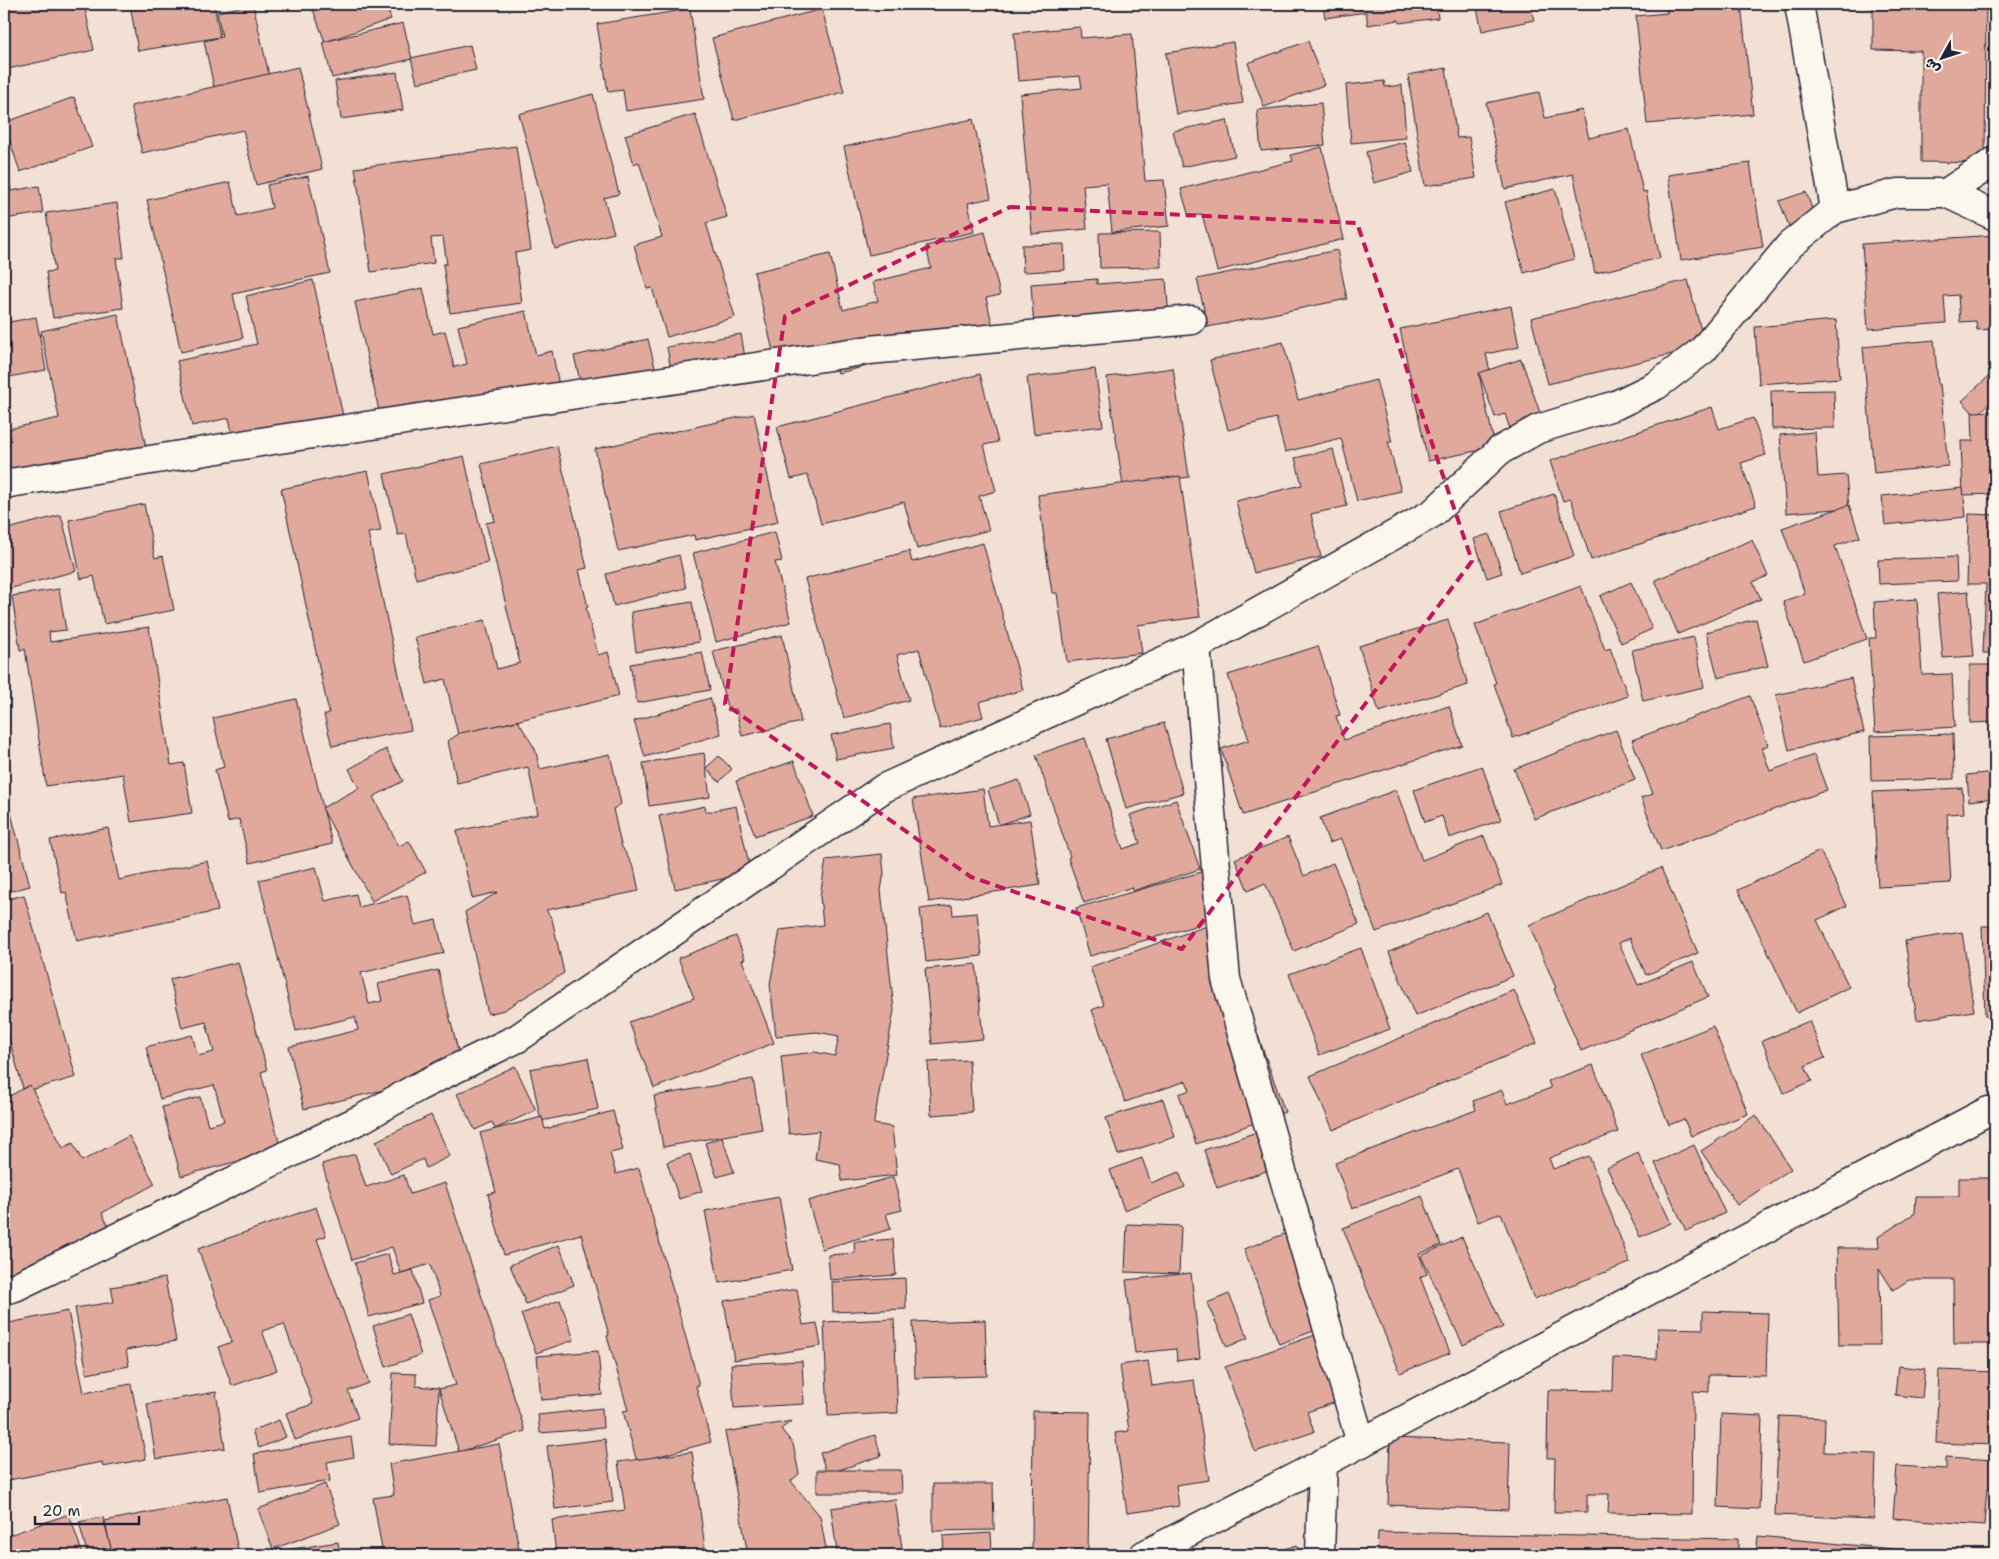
<svg xmlns="http://www.w3.org/2000/svg" width="1999" height="1559" font-family="'Shantell Sans','Playpen Sans Arabic',sans-serif">
  <style>
    .building { fill: #e1a99b; stroke: #22223b }
    .lines { fill: none; stroke-linecap: round; stroke-linejoin: round }
    .street-casing { stroke: #22223b; stroke-width: 31 }
    .secondary-casing { stroke: #22223b; stroke-width: 31 }
    .street { stroke: #fbf7ec; stroke-width: 28 }
    .secondary { stroke: #fbf7ec; stroke-width: 28 }
    .marked { fill: none; stroke: #c2185b; stroke-width: 4; stroke-dasharray: 10 6; stroke-linejoin: round }
  </style>
  <rect width="100%" height="100%" fill="#f3e0d4"/>
  <filter id="ink" filterUnits="userSpaceOnUse"><feTurbulence type="fractalNoise" baseFrequency=".02" numOctaves="2"/><feDisplacementMap in="SourceGraphic" scale="10" xChannelSelector="R" yChannelSelector="G"/><feConvolveMatrix kernelMatrix="1 2 1 2 8 2 1 2 1" color-interpolation-filters="sRGB"/></filter>
  <g filter="url(#ink)">
    <g class="building">
      <polygon points="4,4 84,4 94,50 8,69 10,80 4,82"/>
      <polygon points="130,4 214,4 220,37 138,51"/>
      <polygon points="253,4 269,75 214,87 204,41 222,37 217,12"/>
      <polygon points="311,4 386,4 391,19 325,42"/>
      <polygon points="1323,4 1436,4 1438,18 1399,23 1399,20 1368,25 1366,12 1325,18"/>
      <polygon points="1476,4 1530,4 1534,20 1482,31"/>
      <polygon points="1666,4 1741,4 1753,114 1647,124 1636,16 1667,13"/>
      <polygon points="1873,4 1986,4 1985,163 1921,162 1921,51 1873,50"/>
      <polygon points="690,9 704,99 626,111 623,90 608,92 597,24"/>
      <polygon points="822,9 844,92 734,120 712,38"/>
      <polygon points="403,23 412,59 332,78 323,42"/>
      <polygon points="1080,27 1081,38 1132,34 1145,181 1164,180 1169,226 1112,232 1107,183 1083,185 1087,229 1032,234 1020,94 1082,88 1080,76 1018,81 1014,33"/>
      <polygon points="1308,41 1324,85 1264,107 1248,63"/>
      <polygon points="1233,42 1243,103 1176,114 1166,53"/>
      <polygon points="470,45 476,70 417,83 411,58"/>
      <polygon points="298,67 322,169 256,185 243,130 142,153 131,106"/>
      <polygon points="1446,68 1457,138 1469,137 1476,178 1425,186 1408,75"/>
      <polygon points="397,72 403,110 341,119 335,81"/>
      <polygon points="1384,81 1385,87 1402,85 1406,138 1351,143 1346,85"/>
      <polygon points="1539,92 1545,118 1582,110 1589,138 1629,129 1643,192 1646,191 1660,258 1595,273 1573,174 1505,189 1486,103"/>
      <polygon points="4,94 6,94 12,135 4,136"/>
      <polygon points="593,94 619,194 604,198 614,233 555,249 519,114"/>
      <polygon points="74,97 92,147 20,172 4,123"/>
      <polygon points="1321,103 1325,145 1261,151 1257,110"/>
      <polygon points="695,114 727,217 706,223 735,317 667,337 652,288 647,289 634,245 662,237 639,162 634,164 625,135"/>
      <polygon points="973,119 991,198 968,203 974,232 869,255 844,147"/>
      <polygon points="1227,120 1235,156 1182,167 1173,131"/>
      <polygon points="1405,142 1413,172 1374,183 1366,152"/>
      <polygon points="516,146 531,250 515,253 522,303 450,313 443,264 447,264 443,237 431,238 434,263 371,272 355,168"/>
      <polygon points="1322,147 1344,239 1217,271 1202,214 1189,217 1181,189 1293,161 1291,155"/>
      <polygon points="1750,163 1763,247 1681,260 1668,175"/>
      <polygon points="7,165 11,191 39,186 43,213 4,219 4,166"/>
      <polygon points="308,176 330,273 233,294 243,338 181,352 147,200 230,182 238,216 272,208 267,185"/>
      <polygon points="1555,189 1574,259 1524,273 1505,202"/>
      <polygon points="1806,192 1815,217 1789,226 1779,201"/>
      <polygon points="117,203 124,258 116,258 123,308 53,318 46,272 55,271 46,213"/>
      <polygon points="985,232 1000,295 986,298 995,336 838,373 835,363 779,376 754,272 830,254 843,310 878,301 873,282 931,268 926,246"/>
      <polygon points="1160,232 1161,267 1100,268 1099,233"/>
      <polygon points="1995,235 1995,329 1977,330 1976,321 1960,322 1958,295 1944,296 1946,323 1868,329 1862,244"/>
      <polygon points="1064,244 1065,270 1023,272 1022,245"/>
      <polygon points="1337,250 1347,299 1208,327 1197,279"/>
      <polygon points="1097,279 1097,284 1166,279 1170,332 1035,343 1031,284"/>
      <polygon points="313,280 345,425 236,449 229,418 192,426 177,361 257,344 246,296"/>
      <polygon points="1688,280 1705,346 1548,384 1531,318"/>
      <polygon points="423,288 433,334 445,331 454,367 467,364 458,326 526,311 536,355 552,351 562,400 385,438 355,302"/>
      <polygon points="1511,306 1519,347 1486,354 1490,371 1479,374 1495,447 1428,461 1400,329"/>
      <polygon points="118,314 149,462 4,474 4,430 59,418 41,331"/>
      <polygon points="36,317 46,370 4,378 4,323"/>
      <polygon points="1836,320 1840,378 1759,384 1755,327"/>
      <polygon points="741,334 748,375 674,387 667,347"/>
      <polygon points="648,339 660,388 586,405 574,356"/>
      <polygon points="1934,340 1938,384 1940,384 1948,466 1874,473 1863,347"/>
      <polygon points="1283,342 1298,400 1376,380 1392,442 1388,442 1401,491 1357,501 1341,438 1285,452 1276,418 1228,430 1210,360"/>
      <polygon points="1521,359 1542,418 1510,429 1505,414 1495,417 1479,373"/>
      <polygon points="1173,368 1189,477 1123,486 1107,377"/>
      <polygon points="1095,369 1103,426 1034,434 1027,377"/>
      <polygon points="980,374 998,442 984,445 996,491 979,496 989,530 917,549 904,502 821,524 808,475 791,479 777,427"/>
      <polygon points="1989,376 1995,383 1995,398 1976,416 1962,401"/>
      <polygon points="1834,390 1835,428 1772,429 1771,391"/>
      <polygon points="1712,407 1719,429 1753,418 1766,455 1741,463 1756,506 1591,560 1571,499 1563,501 1550,461"/>
      <polygon points="1995,411 1995,494 1963,495 1961,441 1973,441 1972,412"/>
      <polygon points="754,414 778,522 695,540 694,535 618,551 595,449"/>
      <polygon points="1815,432 1818,477 1846,475 1849,508 1786,513 1780,435"/>
      <polygon points="557,446 587,568 579,570 588,607 586,608 598,655 608,652 619,696 458,735 445,679 427,684 415,637 485,620 497,669 520,663 486,523 495,521 481,464"/>
      <polygon points="1333,449 1347,506 1311,514 1321,557 1254,573 1236,501 1302,485 1295,458"/>
      <polygon points="464,456 488,563 416,579 406,534 398,535 384,474"/>
      <polygon points="368,471 381,531 368,533 411,730 332,746 324,715 329,713 281,489"/>
      <polygon points="1180,476 1200,617 1138,625 1142,653 1067,662 1057,593 1052,593 1038,495"/>
      <polygon points="1963,488 1966,517 1885,525 1882,496"/>
      <polygon points="1554,494 1574,556 1520,573 1501,511"/>
      <polygon points="144,504 155,558 163,556 174,610 104,624 94,576 81,579 69,520"/>
      <polygon points="1849,505 1860,537 1835,546 1867,639 1804,661 1783,601 1805,594 1782,528"/>
      <polygon points="1969,514 1995,515 1995,653 1983,653 1986,584 1967,584"/>
      <polygon points="61,515 76,571 8,589 4,571 4,530"/>
      <polygon points="775,532 782,561 775,562 791,622 716,642 693,553"/>
      <polygon points="1489,534 1502,573 1487,578 1474,539"/>
      <polygon points="1752,540 1768,576 1753,582 1761,599 1678,634 1655,580"/>
      <polygon points="983,543 1023,690 979,702 983,717 940,729 919,649 897,655 909,700 844,718 805,579 909,551 912,562"/>
      <polygon points="679,555 686,588 614,606 606,574"/>
      <polygon points="1956,557 1957,581 1879,584 1878,560"/>
      <polygon points="1631,582 1652,629 1621,643 1600,596"/>
      <polygon points="1581,586 1605,650 1610,648 1628,696 1513,738 1494,684 1496,683 1475,625"/>
      <polygon points="59,589 66,630 49,632 50,642 149,627 171,765 184,763 192,813 131,822 123,774 46,786 25,649 20,650 12,596"/>
      <polygon points="1968,591 1974,656 1943,658 1937,594"/>
      <polygon points="1917,599 1922,675 1952,674 1955,727 1875,732 1869,638 1876,638 1874,602"/>
      <polygon points="692,602 699,642 636,652 631,612"/>
      <polygon points="1756,619 1768,666 1718,678 1706,632"/>
      <polygon points="1448,620 1468,685 1379,712 1359,646"/>
      <polygon points="782,635 801,722 742,736 736,709 728,711 713,651"/>
      <polygon points="1694,637 1704,687 1643,701 1632,650"/>
      <polygon points="1318,646 1340,715 1336,716 1344,740 1449,706 1462,745 1243,815 1221,749 1249,740 1228,675"/>
      <polygon points="702,652 710,690 637,703 630,664"/>
      <polygon points="1970,665 1995,665 1995,722 1970,723"/>
      <polygon points="1851,678 1864,732 1789,750 1776,695"/>
      <polygon points="1750,696 1768,745 1762,748 1770,771 1814,755 1827,790 1661,851 1641,798 1653,794 1632,740"/>
      <polygon points="710,698 721,734 645,757 634,721"/>
      <polygon points="296,699 332,844 250,863 239,819 228,822 215,770 224,767 213,718"/>
      <polygon points="518,721 535,749 540,769 610,754 621,804 613,809 621,845 634,868 639,891 546,910 552,919 564,973 504,1010 488,1014 465,912 498,892 472,898 457,831 538,814 528,767 457,783 448,741 460,733"/>
      <polygon points="1164,723 1183,793 1126,809 1106,739"/>
      <polygon points="890,724 894,748 836,759 831,735"/>
      <polygon points="1616,730 1635,780 1534,819 1514,769"/>
      <polygon points="1953,734 1954,779 1871,781 1870,736"/>
      <polygon points="1085,738 1123,849 1140,843 1130,815 1176,800 1200,869 1133,891 1132,887 1084,903 1068,858 1070,857 1036,755"/>
      <polygon points="386,749 403,781 373,797 399,846 409,841 426,872 372,901 322,808 359,788 349,769"/>
      <polygon points="704,753 710,797 649,806 643,763"/>
      <polygon points="719,756 732,769 719,782 706,768"/>
      <polygon points="794,761 813,816 755,836 736,781"/>
      <polygon points="1482,766 1501,820 1449,838 1442,816 1425,822 1414,790"/>
      <polygon points="1995,772 1995,798 1969,801 1967,775"/>
      <polygon points="1019,780 1030,814 999,825 988,790"/>
      <polygon points="4,786 30,886 4,893"/>
      <polygon points="1962,788 1964,813 1947,814 1951,883 1878,887 1873,792"/>
      <polygon points="983,789 988,826 1030,820 1040,885 929,902 913,799"/>
      <polygon points="1396,790 1422,860 1484,836 1502,885 1376,932 1341,839 1329,843 1320,818"/>
      <polygon points="705,806 706,812 736,806 751,873 675,889 659,816"/>
      <polygon points="108,828 119,880 207,861 218,911 77,941 66,892 62,893 50,840"/>
      <polygon points="1288,837 1304,876 1333,863 1359,924 1294,951 1265,883 1248,891 1235,859"/>
      <polygon points="1820,851 1847,906 1817,920 1849,987 1797,1013 1738,890"/>
      <polygon points="882,854 884,873 881,890 894,1010 874,1121 874,1124 892,1127 897,1175 842,1181 840,1164 815,1159 819,1131 789,1134 781,1056 815,1052 835,1056 839,1036 817,1032 776,1036 770,984 780,930 823,925 820,896 826,860"/>
      <polygon points="316,867 325,901 356,894 359,907 407,895 415,925 436,920 444,953 361,973 369,1004 382,1001 378,984 438,970 463,1071 304,1109 289,1047 358,1030 355,1017 296,1031 259,880"/>
      <polygon points="1661,868 1698,953 1646,975 1630,938 1619,943 1638,985 1693,962 1708,997 1581,1051 1554,989 1556,988 1529,925"/>
      <polygon points="1205,871 1219,919 1090,956 1076,908"/>
      <polygon points="24,895 76,1077 24,1092 4,1020 4,900"/>
      <polygon points="952,905 953,915 977,913 982,956 926,962 920,909"/>
      <polygon points="1487,912 1513,976 1415,1016 1389,952"/>
      <polygon points="1218,922 1285,1112 1196,1144 1179,1094 1190,1090 1186,1081 1125,1102 1092,1010 1104,1005 1090,967"/>
      <polygon points="1982,926 1995,926 1995,1016 1985,1016"/>
      <polygon points="1962,932 1974,1011 1917,1020 1905,941"/>
      <polygon points="736,936 745,959 742,960 774,1043 654,1088 629,1022 694,998 678,958"/>
      <polygon points="1361,948 1390,1029 1319,1055 1289,974"/>
      <polygon points="238,962 267,1070 261,1072 281,1150 181,1176 162,1107 200,1097 208,1125 224,1121 214,1085 160,1099 146,1047 192,1035 198,1056 214,1052 206,1022 182,1028 170,979"/>
      <polygon points="976,964 983,1039 932,1044 925,969"/>
      <polygon points="1514,990 1537,1043 1333,1130 1310,1076"/>
      <polygon points="1809,1021 1825,1058 1805,1066 1812,1081 1784,1093 1762,1041"/>
      <polygon points="1713,1026 1748,1114 1691,1136 1684,1119 1669,1125 1641,1055"/>
      <polygon points="588,1058 598,1109 541,1121 530,1069"/>
      <polygon points="969,1060 972,1112 931,1115 928,1062"/>
      <polygon points="1593,1065 1618,1132 1549,1158 1553,1169 1589,1156 1630,1263 1534,1299 1501,1213 1478,1222 1458,1169 1352,1209 1335,1163 1476,1110 1473,1101 1502,1090 1507,1104 1551,1088 1548,1081"/>
      <polygon points="515,1066 536,1110 495,1129 492,1122 475,1130 457,1094"/>
      <polygon points="753,1079 762,1129 663,1147 654,1096"/>
      <polygon points="30,1085 63,1148 73,1143 82,1161 129,1136 155,1184 102,1213 111,1231 4,1288 4,1099"/>
      <polygon points="1163,1099 1175,1137 1118,1155 1106,1118"/>
      <polygon points="613,1111 623,1150 610,1153 616,1174 639,1168 699,1385 696,1386 711,1442 637,1462 623,1411 628,1410 607,1336 609,1335 581,1234 504,1255 488,1194 496,1192 480,1133 542,1117 545,1129"/>
      <polygon points="431,1115 450,1156 426,1168 423,1159 391,1174 376,1141"/>
      <polygon points="1756,1115 1791,1169 1737,1205 1701,1151"/>
      <polygon points="1277,1125 1289,1163 1217,1188 1204,1150"/>
      <polygon points="722,1137 734,1172 717,1177 705,1143"/>
      <polygon points="1694,1145 1725,1213 1686,1231 1655,1163"/>
      <polygon points="1638,1153 1671,1223 1640,1237 1607,1168"/>
      <polygon points="355,1154 366,1187 404,1175 410,1194 445,1183 525,1431 459,1452 439,1389 456,1385 428,1300 440,1296 430,1264 401,1273 392,1247 352,1260 322,1164"/>
      <polygon points="690,1154 702,1191 679,1199 667,1162"/>
      <polygon points="1142,1158 1151,1183 1179,1172 1185,1187 1124,1210 1110,1170"/>
      <polygon points="893,1177 902,1210 886,1214 891,1229 822,1249 808,1201"/>
      <polygon points="1959,1178 1995,1178 1995,1344 1954,1344 1953,1280 1909,1280 1893,1290 1879,1268 1880,1345 1839,1345 1837,1248 1879,1248 1878,1237 1915,1213 1916,1196 1959,1196"/>
      <polygon points="1422,1196 1441,1245 1419,1254 1427,1274 1420,1277 1450,1353 1400,1373 1343,1228"/>
      <polygon points="779,1197 792,1270 719,1283 705,1211"/>
      <polygon points="316,1207 326,1236 317,1239 369,1383 348,1391 358,1418 295,1440 286,1413 313,1404 284,1324 262,1331 277,1370 232,1386 218,1347 232,1342 198,1249"/>
      <polygon points="1127,1224 1181,1226 1179,1274 1125,1272"/>
      <polygon points="1306,1226 1340,1321 1279,1344 1244,1249"/>
      <polygon points="1462,1237 1503,1327 1463,1345 1421,1256"/>
      <polygon points="893,1239 896,1275 830,1280 828,1255 855,1253 854,1242"/>
      <polygon points="559,1245 574,1285 526,1304 510,1265"/>
      <polygon points="388,1254 394,1275 413,1270 422,1303 369,1317 355,1263"/>
      <polygon points="1191,1273 1200,1358 1177,1361 1176,1349 1135,1353 1126,1280"/>
      <polygon points="165,1278 176,1341 126,1350 129,1366 87,1374 75,1308 114,1302 111,1287"/>
      <polygon points="905,1278 906,1309 833,1312 832,1282"/>
      <polygon points="797,1289 803,1325 817,1323 821,1346 734,1360 724,1301"/>
      <polygon points="1229,1294 1248,1338 1227,1347 1207,1303"/>
      <polygon points="560,1300 574,1340 536,1353 521,1314"/>
      <polygon points="68,1311 84,1393 131,1384 146,1459 103,1467 102,1462 4,1481 4,1324"/>
      <polygon points="1703,1311 1768,1313 1766,1376 1709,1375 1709,1392 1693,1391 1692,1514 1608,1513 1609,1494 1587,1494 1587,1512 1554,1512 1555,1458 1547,1458 1548,1390 1613,1391 1614,1358 1657,1359 1658,1328 1703,1329"/>
      <polygon points="408,1314 421,1355 386,1367 373,1326"/>
      <polygon points="894,1319 898,1413 828,1416 824,1322"/>
      <polygon points="985,1320 987,1376 915,1378 913,1322"/>
      <polygon points="1315,1335 1323,1357 1353,1396 1307,1412 1314,1432 1255,1452 1225,1367"/>
      <polygon points="598,1351 602,1395 541,1400 537,1356"/>
      <polygon points="802,1361 804,1404 734,1408 731,1364"/>
      <polygon points="1148,1361 1152,1386 1194,1380 1209,1480 1176,1485 1179,1506 1127,1513 1115,1433 1129,1431 1120,1365"/>
      <polygon points="1898,1366 1925,1369 1922,1398 1895,1395"/>
      <polygon points="1939,1370 1995,1372 1995,1445 1936,1443"/>
      <polygon points="393,1373 416,1374 416,1386 439,1388 436,1446 389,1444"/>
      <polygon points="216,1392 225,1448 156,1459 147,1404"/>
      <polygon points="602,1408 603,1428 540,1433 538,1415"/>
      <polygon points="1033,1411 1090,1412 1088,1555 1032,1555"/>
      <polygon points="1721,1414 1762,1416 1759,1509 1718,1507"/>
      <polygon points="1779,1416 1825,1418 1824,1452 1876,1454 1874,1519 1775,1515"/>
      <polygon points="279,1420 286,1437 259,1448 252,1431"/>
      <polygon points="792,1421 781,1429 793,1444 799,1474 791,1481 820,1516 826,1549 792,1555 748,1555 725,1432"/>
      <polygon points="875,1435 881,1456 827,1474 820,1453"/>
      <polygon points="351,1437 354,1457 327,1462 330,1481 260,1493 254,1454"/>
      <polygon points="1390,1438 1510,1442 1508,1510 1388,1505"/>
      <polygon points="605,1439 613,1502 555,1509 547,1446"/>
      <polygon points="499,1444 519,1548 478,1555 383,1555 373,1498 394,1495 389,1464"/>
      <polygon points="692,1452 706,1555 556,1555 552,1520 625,1510 618,1462"/>
      <polygon points="1946,1457 1995,1460 1995,1490 1987,1489 1984,1525 1893,1518 1897,1466 1946,1469"/>
      <polygon points="817,1470 901,1470 902,1493 817,1493"/>
      <polygon points="325,1484 340,1524 273,1549 258,1509"/>
      <polygon points="933,1484 993,1484 994,1530 933,1531"/>
      <polygon points="227,1497 239,1555 112,1555 105,1521"/>
      <polygon points="895,1499 903,1555 827,1555 827,1554 837,1552 831,1508"/>
      <polygon points="69,1514 83,1555 4,1555 4,1537"/>
      <polygon points="103,1517 111,1548 87,1553 79,1522"/>
      <polygon points="1378,1532 1738,1539 1738,1555 1377,1555"/>
      <polygon points="991,1533 992,1552 1011,1550 1011,1555 944,1555 943,1536"/>
      <polygon points="1758,1536 1914,1551 1914,1555 1756,1555"/>
      <polygon points="338,1542 340,1555 259,1555 259,1554"/>
      <polygon points="1297,1545 1300,1555 1266,1555"/>
    </g>
    <g class="lines">
      <g class="street-casing">
        <g id="street">
          <polyline points="1799,4 1835,209"/>
          <polyline points="1946,193 1995,161"/>
          <polyline points="4,484 273,440 869,350 1192,320"/>
          <polyline points="1196,646 1226,979 1361,1443"/>
          <polyline points="4,1290 15,1287 363,1118 418,1087 518,1038 884,788 1196,646 1433,513 1499,451 1538,429 1616,405 1657,385 1703,350 1790,245 1835,209 1897,193 1946,193 1995,216"/>
          <polyline points="1320,1555 1323,1463"/>
        </g>
      </g>
      <g class="secondary-casing">
        <polyline id="secondary" points="1144,1555 1323,1463 1986,1112 1995,1109"/>
      </g>
      <use href="#street" class="street"/>
      <use href="#secondary" class="secondary"/>
    </g>
  </g>
  <path class="marked" d="M1010,207l347,16 115,338 -290,388 -211,-72 -246,-173 60,-388z"/>
  <rect width="1999" height="1559" fill="none" stroke="#fbf7ec" stroke-width="20"/>
  <rect x="10" y="10" width="1979" height="1539" fill="none" stroke="#22223b" stroke-width="2" filter="url(#ink)"/>
  <g transform="translate(1942 58) rotate(230)" stroke="#fbf7ec" stroke-width="4" paint-order="stroke">
  <path d="M0-4L9 19L0 12L-9 19Z" fill="#22223b"/>
  <text y="-8" font-size="14" font-weight="bold" text-anchor="middle" fill="#22223b">ش</text>
  </g>
  <path d="M35 1516v8h104v-8" fill="none" stroke="#22223b" stroke-width="2.5"/>
  <text x="42" y="1516" font-size="15" fill="#22223b" stroke="#fbf7ec" stroke-width="4" paint-order="stroke">20 m</text>
</svg>
